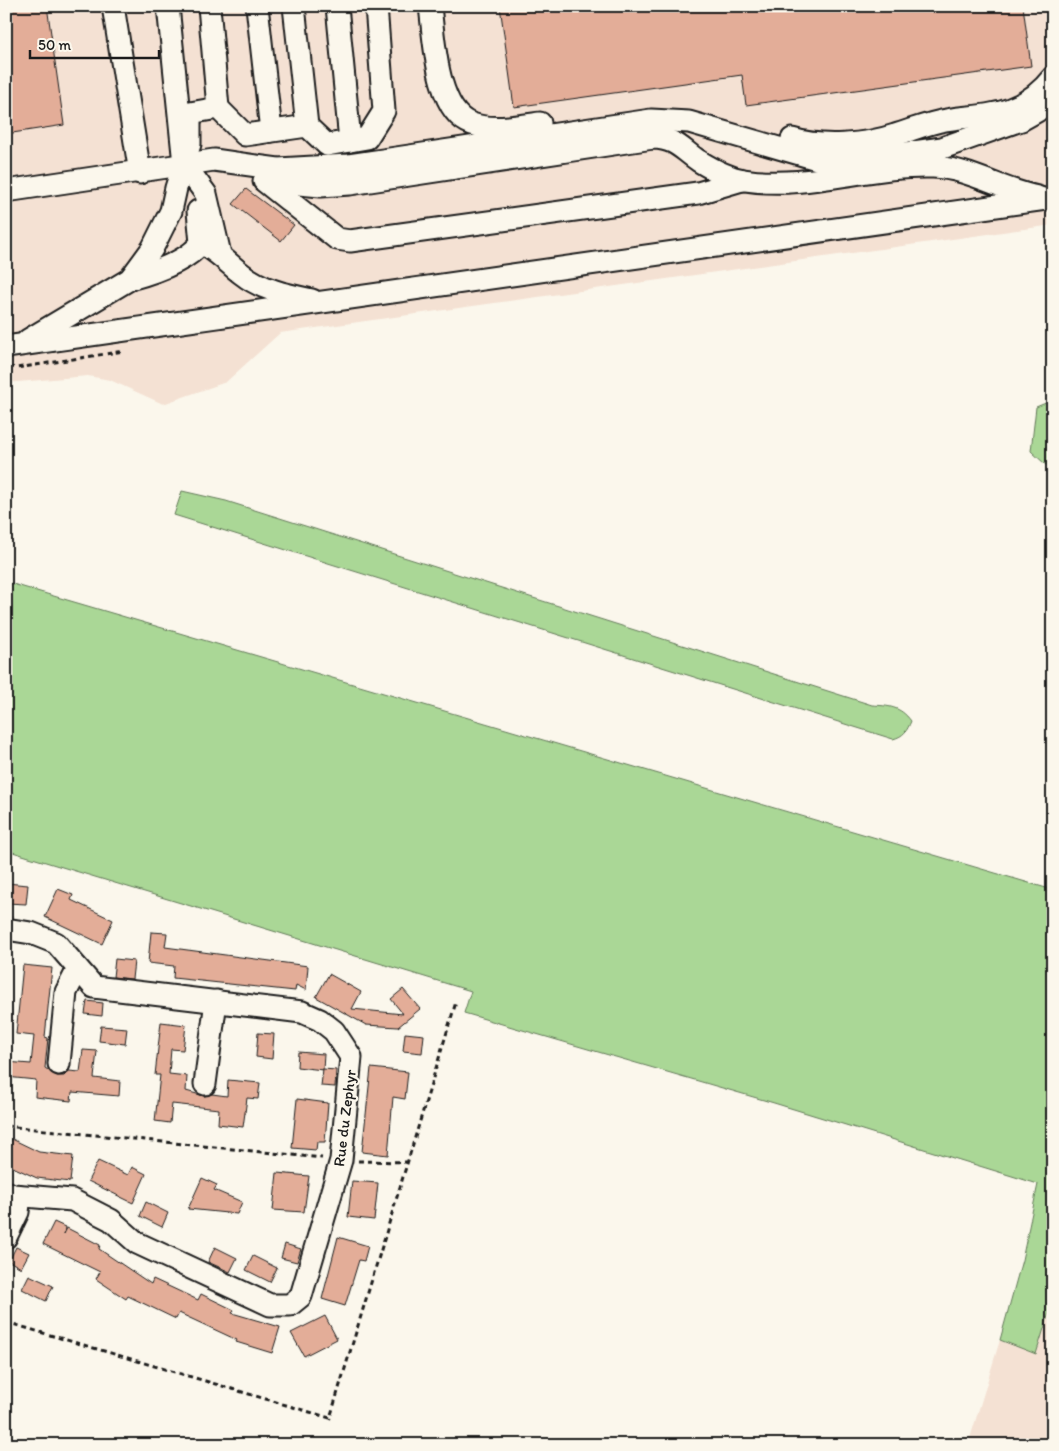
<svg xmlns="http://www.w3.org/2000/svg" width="1059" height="1451" font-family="Itim,sans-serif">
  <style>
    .built { fill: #f4e1d3 }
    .green { fill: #aad796; stroke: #637a59 }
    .building { fill: #e3ad98; stroke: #1c1c1c }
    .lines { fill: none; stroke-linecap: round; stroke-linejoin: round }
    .minor-casing { stroke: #1c1c1c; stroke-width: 25 }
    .path { stroke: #1c1c1c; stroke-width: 3; stroke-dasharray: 5 4; stroke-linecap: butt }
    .minor { stroke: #fbf7ec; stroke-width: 21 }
    .labels { text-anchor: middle; stroke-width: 4.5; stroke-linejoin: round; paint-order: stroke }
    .street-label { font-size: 16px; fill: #1c1c1c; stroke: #fbf7ec }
  </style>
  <rect width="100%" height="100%" fill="#fbf7ec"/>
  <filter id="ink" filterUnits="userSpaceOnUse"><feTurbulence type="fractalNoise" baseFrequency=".02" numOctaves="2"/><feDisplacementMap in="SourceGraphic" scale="10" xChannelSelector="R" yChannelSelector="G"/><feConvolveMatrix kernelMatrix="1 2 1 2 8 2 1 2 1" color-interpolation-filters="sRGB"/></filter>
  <g filter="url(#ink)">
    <g class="built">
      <polygon points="6,6 1053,6 1053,225 280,333 226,382 163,404 110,380 88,376 6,383"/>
      <polygon points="1053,1300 1053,1445 968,1445 1000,1340 1036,1354"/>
    </g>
    <g class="green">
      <polygon points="1053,400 1053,466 1046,465 1031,451 1036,407"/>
      <path d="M182,491l44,10 646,204c17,1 28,1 39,16 -4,10 -7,15 -18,18l-719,-224z"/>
      <polygon points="6,582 1053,890 1053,1300 1036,1354 1000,1340 1022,1260 1038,1184 774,1103 464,1013 471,991 6,850"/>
    </g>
    <g class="building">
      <polygon points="6,6 47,6 64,125 6,134"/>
      <polygon points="500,6 1023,6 1031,66 746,105 742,75 514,107"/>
      <polygon points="246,189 294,225 281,241 233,204"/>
      <polygon points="6,883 28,885 26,904 6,903"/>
      <polygon points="58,889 73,895 71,900 113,920 102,944 45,917"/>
      <polygon points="151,932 167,933 165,947 308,966 306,990 296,985 295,991 173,978 174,966 148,963"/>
      <polygon points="115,959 134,961 132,979 113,977"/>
      <polygon points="23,965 52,968 45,1037 48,1038 45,1068 57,1076 64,1076 69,1071 80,1072 83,1050 97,1051 94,1078 120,1081 119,1096 72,1092 71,1101 35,1097 36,1080 6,1077 6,1062 31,1064 34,1036 16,1034"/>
      <polygon points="329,974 361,992 352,1009 403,1014 391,999 403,989 420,1009 398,1027 366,1025 316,997"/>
      <polygon points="87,1001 103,1003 102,1016 85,1014"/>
      <polygon points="161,1022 186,1025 183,1050 171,1049 169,1074 187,1076 186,1091 204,1096 212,1094 227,1096 228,1080 260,1083 258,1099 247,1098 243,1127 218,1124 219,1109 172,1104 170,1123 155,1121 160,1075 155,1075"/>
      <polygon points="101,1026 127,1028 125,1044 99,1041"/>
      <polygon points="258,1033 274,1034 272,1059 256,1057"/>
      <polygon points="405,1033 424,1035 422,1053 403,1051"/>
      <polygon points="298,1052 324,1054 323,1070 297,1067"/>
      <polygon points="371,1068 408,1072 405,1099 393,1097 388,1155 362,1152"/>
      <polygon points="323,1069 336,1070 335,1087 321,1086"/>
      <polygon points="297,1099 328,1103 325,1142 317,1142 316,1150 292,1148"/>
      <polygon points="12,1139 39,1152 73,1156 70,1182 37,1178 6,1164 6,1151"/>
      <polygon points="98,1161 128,1175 132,1167 146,1174 133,1203 88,1181"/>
      <polygon points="277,1173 309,1176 304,1212 273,1210"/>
      <polygon points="202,1178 217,1185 214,1190 242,1202 237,1214 188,1209"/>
      <polygon points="352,1181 378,1183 374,1220 348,1217"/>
      <polygon points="146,1202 168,1213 162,1227 140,1216"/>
      <polygon points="54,1222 65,1227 64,1234 67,1228 100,1245 99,1249 151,1284 153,1279 198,1300 201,1294 234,1310 232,1313 280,1327 272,1353 236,1342 237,1340 179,1313 176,1319 128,1296 126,1299 96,1279 100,1272 43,1244"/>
      <polygon points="338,1237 368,1246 364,1261 359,1260 345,1306 322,1299"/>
      <polygon points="285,1244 301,1249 297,1262 281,1258"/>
      <polygon points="16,1247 29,1253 21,1268 9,1261"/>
      <polygon points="215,1247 237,1258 230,1272 208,1262"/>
      <polygon points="253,1256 277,1268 270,1282 246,1270"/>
      <polygon points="29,1275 53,1286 46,1301 22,1289"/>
      <polygon points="325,1316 337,1339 304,1356 291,1333"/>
    </g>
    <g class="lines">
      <g class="minor-casing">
        <g id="minor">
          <polyline points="113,6 140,173"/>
          <polyline points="168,6 184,164 206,194 220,254"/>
          <polyline points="209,6 218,108"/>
          <polyline points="257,6 271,131"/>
          <polyline points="294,6 307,126"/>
          <polyline points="337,6 350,141"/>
          <path d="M430,6c4,31 6,106 42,118 20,7 47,2 68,-1"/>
          <path d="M792,139c29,9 74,6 103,-4 17,-5 33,-12 51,-15 21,-4 44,-3 64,-11 17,-6 32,-18 43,-32"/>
          <polyline points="264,181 337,239 350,241 698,193 742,180"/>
          <path d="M265,181l56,5 29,-2 303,-46c24,1 28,11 46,23 13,8 30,17 45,19 64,10 125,-15 189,-13 36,1 70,24 105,30"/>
          <polyline points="6,191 214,160 278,169 349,165 651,120 689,122 827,162 843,162 942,148 1021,120 1037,111 1053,97"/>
          <path d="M208,247c13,8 22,18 34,27 20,16 46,21 70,26"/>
          <path d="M130,279c22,-6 57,-17 71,-36l-3,-32"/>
          <polyline points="28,340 130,279 152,249 171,211 176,188 190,144 190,113 218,108 245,135 307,126 327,145 367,138 384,111 376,6"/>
          <polyline points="6,347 1053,198"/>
          <polyline points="6,929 31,933 56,943 94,987 302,1012 320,1020 334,1031 351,1057 341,1160 301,1296 290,1305 270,1305 137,1243 111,1220 72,1200 13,1195 6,1192"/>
          <polyline points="59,1064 66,992 78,969"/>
          <polyline points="205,1084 216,1001"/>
          <polyline points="6,1237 18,1212 20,1196"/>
        </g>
      </g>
      <g class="path">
        <polyline points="9,367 17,368 124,351"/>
        <polyline points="6,1126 322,1158"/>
        <polyline points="358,1161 408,1162"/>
        <polyline points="6,1322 330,1418 456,1002"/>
      </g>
      <use href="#minor" class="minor"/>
    </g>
  </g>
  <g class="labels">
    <g class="street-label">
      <text transform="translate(344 1118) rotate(-83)" y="6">Rue du Zephyr</text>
    </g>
  </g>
  <rect width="1059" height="1451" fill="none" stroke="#fbf7ec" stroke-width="25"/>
  <rect x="12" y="12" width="1034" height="1426" fill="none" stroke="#1c1c1c" stroke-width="2" filter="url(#ink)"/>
  <path d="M30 50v8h129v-8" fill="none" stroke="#1c1c1c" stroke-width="2.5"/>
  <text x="38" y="50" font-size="15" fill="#1c1c1c" stroke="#fbf7ec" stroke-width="4" paint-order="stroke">50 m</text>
</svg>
